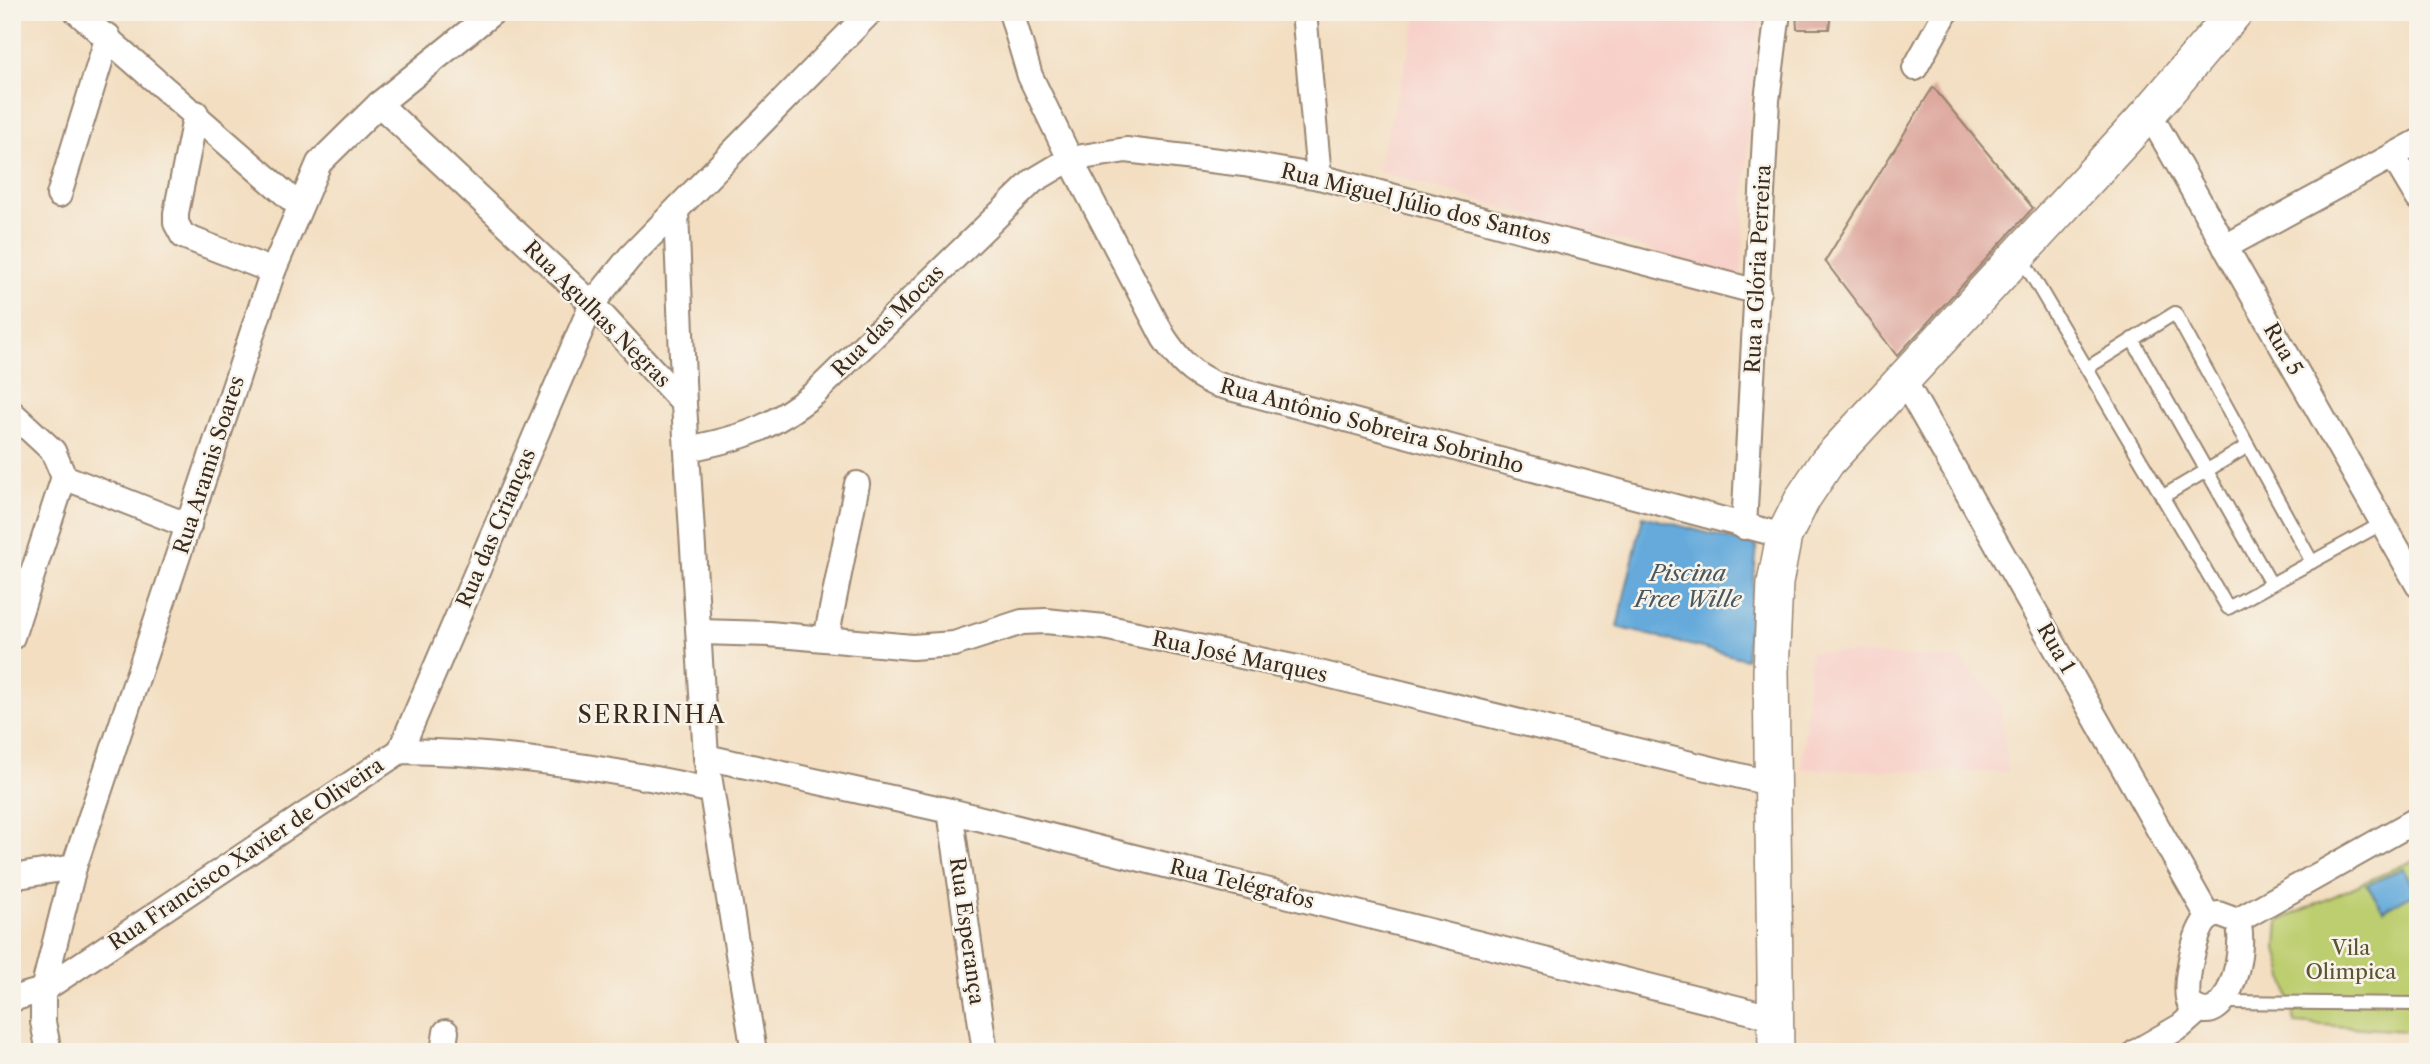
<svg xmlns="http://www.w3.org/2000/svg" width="2430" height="1064" font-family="'Libre Caslon Text',serif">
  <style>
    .built { fill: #f7d0c9 }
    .green { fill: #bdce70; stroke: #7c7c47; stroke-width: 2 }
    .water { fill: #65aadb; stroke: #506a7c; stroke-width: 2 }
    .building { fill: #dba097 }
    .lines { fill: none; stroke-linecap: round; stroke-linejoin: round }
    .service-casing { stroke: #978470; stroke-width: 16 }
    .minor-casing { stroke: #978470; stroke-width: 28 }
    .secondary-casing { stroke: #978470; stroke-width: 38 }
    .service { stroke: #fff; stroke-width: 12 }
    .minor { stroke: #fff; stroke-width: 24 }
    .secondary { stroke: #fff; stroke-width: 35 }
    .labels { text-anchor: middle; stroke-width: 5; stroke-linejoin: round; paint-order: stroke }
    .street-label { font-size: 21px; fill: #3b2a1e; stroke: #f7f3e8 }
    .park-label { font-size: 21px; fill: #5c5332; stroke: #f7f3e8 }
    .water-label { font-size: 23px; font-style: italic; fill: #4a5760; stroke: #f7f3e8 }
    .quarter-label { font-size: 24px; letter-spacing: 2px; fill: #3b2a1e; stroke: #f7f3e8 }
  </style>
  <rect width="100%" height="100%" fill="#f7f3e8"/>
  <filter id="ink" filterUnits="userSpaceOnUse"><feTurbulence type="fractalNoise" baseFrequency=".0143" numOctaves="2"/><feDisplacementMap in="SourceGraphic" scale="14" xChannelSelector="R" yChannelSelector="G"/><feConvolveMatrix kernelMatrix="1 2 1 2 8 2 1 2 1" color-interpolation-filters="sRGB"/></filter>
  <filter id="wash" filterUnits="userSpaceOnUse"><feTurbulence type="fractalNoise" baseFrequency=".00686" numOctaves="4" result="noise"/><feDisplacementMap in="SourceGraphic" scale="28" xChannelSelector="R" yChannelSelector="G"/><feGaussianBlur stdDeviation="1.57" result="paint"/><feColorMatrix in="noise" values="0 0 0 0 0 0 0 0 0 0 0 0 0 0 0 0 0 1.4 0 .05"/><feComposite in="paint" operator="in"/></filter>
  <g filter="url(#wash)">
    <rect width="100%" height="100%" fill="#f3dec1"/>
    <g class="built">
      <polygon points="1419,12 1762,12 1750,98 1741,277 1377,171"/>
      <polygon points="1810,651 1961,659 2000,701 2008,772 1802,769"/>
    </g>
    <polygon class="green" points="2418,858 2418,1032 2295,1023 2277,948 2279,921"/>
    <g class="water">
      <polygon points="1643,516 1757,546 1746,659 1617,627"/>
      <polygon points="2404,868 2415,893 2384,910 2367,885"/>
    </g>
    <g id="blocks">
      <g class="building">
        <polygon points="1796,12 1831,12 1829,29 1797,29"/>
        <polygon points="1933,87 2033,208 1897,356 1825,261"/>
      </g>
    </g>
  </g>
  <g filter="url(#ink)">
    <use href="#blocks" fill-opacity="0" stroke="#978470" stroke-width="2"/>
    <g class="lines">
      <g class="service-casing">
        <g id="service">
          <polyline points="2021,257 2228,608 2383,523"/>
          <polyline points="2132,339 2271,584"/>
          <polyline points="2087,368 2175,313 2312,562"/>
          <polyline points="2162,497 2248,446"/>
          <polyline points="2225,1002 2418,1004"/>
        </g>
      </g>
      <g class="minor-casing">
        <g id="minor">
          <polyline points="77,12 298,205"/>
          <path d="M1011,12l19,64 40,83 94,179c15,22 26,35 51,46l569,152"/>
          <polyline points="1304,12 1319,177"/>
          <polyline points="1915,68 1946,12"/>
          <polyline points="379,104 592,304 684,404 706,757 754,1052"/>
          <polyline points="196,113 176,213 176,223 183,236 273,271"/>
          <polyline points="2149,113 2418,585"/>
          <polyline points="2393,156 2418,198"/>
          <polyline points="59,195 108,36"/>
          <polyline points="676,212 684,404"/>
          <polyline points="2225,247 2418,142"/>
          <polyline points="1903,379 2209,918"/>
          <polyline points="12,413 53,451 64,477 12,637"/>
          <path d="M687,449c57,-11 83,-20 128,-56l218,-212 37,-22 56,-9 118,14 75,13 439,115"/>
          <polyline points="64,477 189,526"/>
          <polyline points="1744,527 1767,100 1778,12"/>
          <polyline points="700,632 769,634 912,647 954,644 1022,622 1046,621 1104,627 1307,670 1773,784"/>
          <polyline points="826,639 857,484"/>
          <polyline points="400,751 592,304 630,257 870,12"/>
          <polyline points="706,757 950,811 1776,1018"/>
          <polyline points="950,811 985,1052"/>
          <polyline points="12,877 74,867"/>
          <path d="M2218,914l19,7c11,18 -7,117 -47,83 -8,-13 4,-68 14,-81 3,-5 8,-7 14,-9z"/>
          <polyline points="2237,921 2418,819"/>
          <path d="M12,999l31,-9 357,-239c105,1 207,17 309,39"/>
          <polyline points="49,1052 43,1022 43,990 74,867 273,271 319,163 379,104 493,12"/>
          <polyline points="443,1052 446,1032"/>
          <polyline points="2136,1052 2181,1026 2199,1010"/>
        </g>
      </g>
      <g class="secondary-casing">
        <polyline id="secondary" points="1776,1052 1771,671 1775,583 1784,536 1803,498 1827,462 2149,113 2235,12"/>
      </g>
      <use href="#service" class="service"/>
      <use href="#minor" class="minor"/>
      <use href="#secondary" class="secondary"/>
    </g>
  </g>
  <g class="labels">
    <g class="street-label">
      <text transform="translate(1416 204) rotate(14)" y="7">Rua Miguel Júlio dos Santos</text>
      <text transform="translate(1758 269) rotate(-87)" y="7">Rua a Glória Perreira</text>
      <text transform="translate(597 314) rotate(45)" y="7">Rua Agulhas Negras</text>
      <text transform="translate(888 321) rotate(-45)" y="7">Rua das Mocas</text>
      <text transform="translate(2283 349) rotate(60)" y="7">Rua 5</text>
      <text transform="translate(1372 426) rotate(15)" y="7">Rua Antônio Sobreira Sobrinho</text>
      <text transform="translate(209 465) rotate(-72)" y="7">Rua Aramis Soares</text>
      <text transform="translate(496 528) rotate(-67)" y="7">Rua das Crianças</text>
      <text transform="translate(2056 648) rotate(60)" y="7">Rua 1</text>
      <text transform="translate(1240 657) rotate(12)" y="7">Rua José Marques</text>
      <text transform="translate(246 854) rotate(-34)" y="7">Rua Francisco Xavier de Oliveira</text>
      <text transform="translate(1242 884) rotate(14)" y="7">Rua Telégrafos</text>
      <text transform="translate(967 931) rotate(82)" y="7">Rua Esperança</text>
    </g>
    <g class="park-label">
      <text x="2351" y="955">Vila<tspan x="2351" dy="24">Olimpica</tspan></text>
    </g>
    <g class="water-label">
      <text x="1688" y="581">Piscina<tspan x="1688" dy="26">Free Wille</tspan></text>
    </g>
    <g class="quarter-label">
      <text x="652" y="723">SERRINHA</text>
    </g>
  </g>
  <rect width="2430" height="1064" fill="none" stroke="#f7f3e8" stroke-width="42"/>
</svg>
